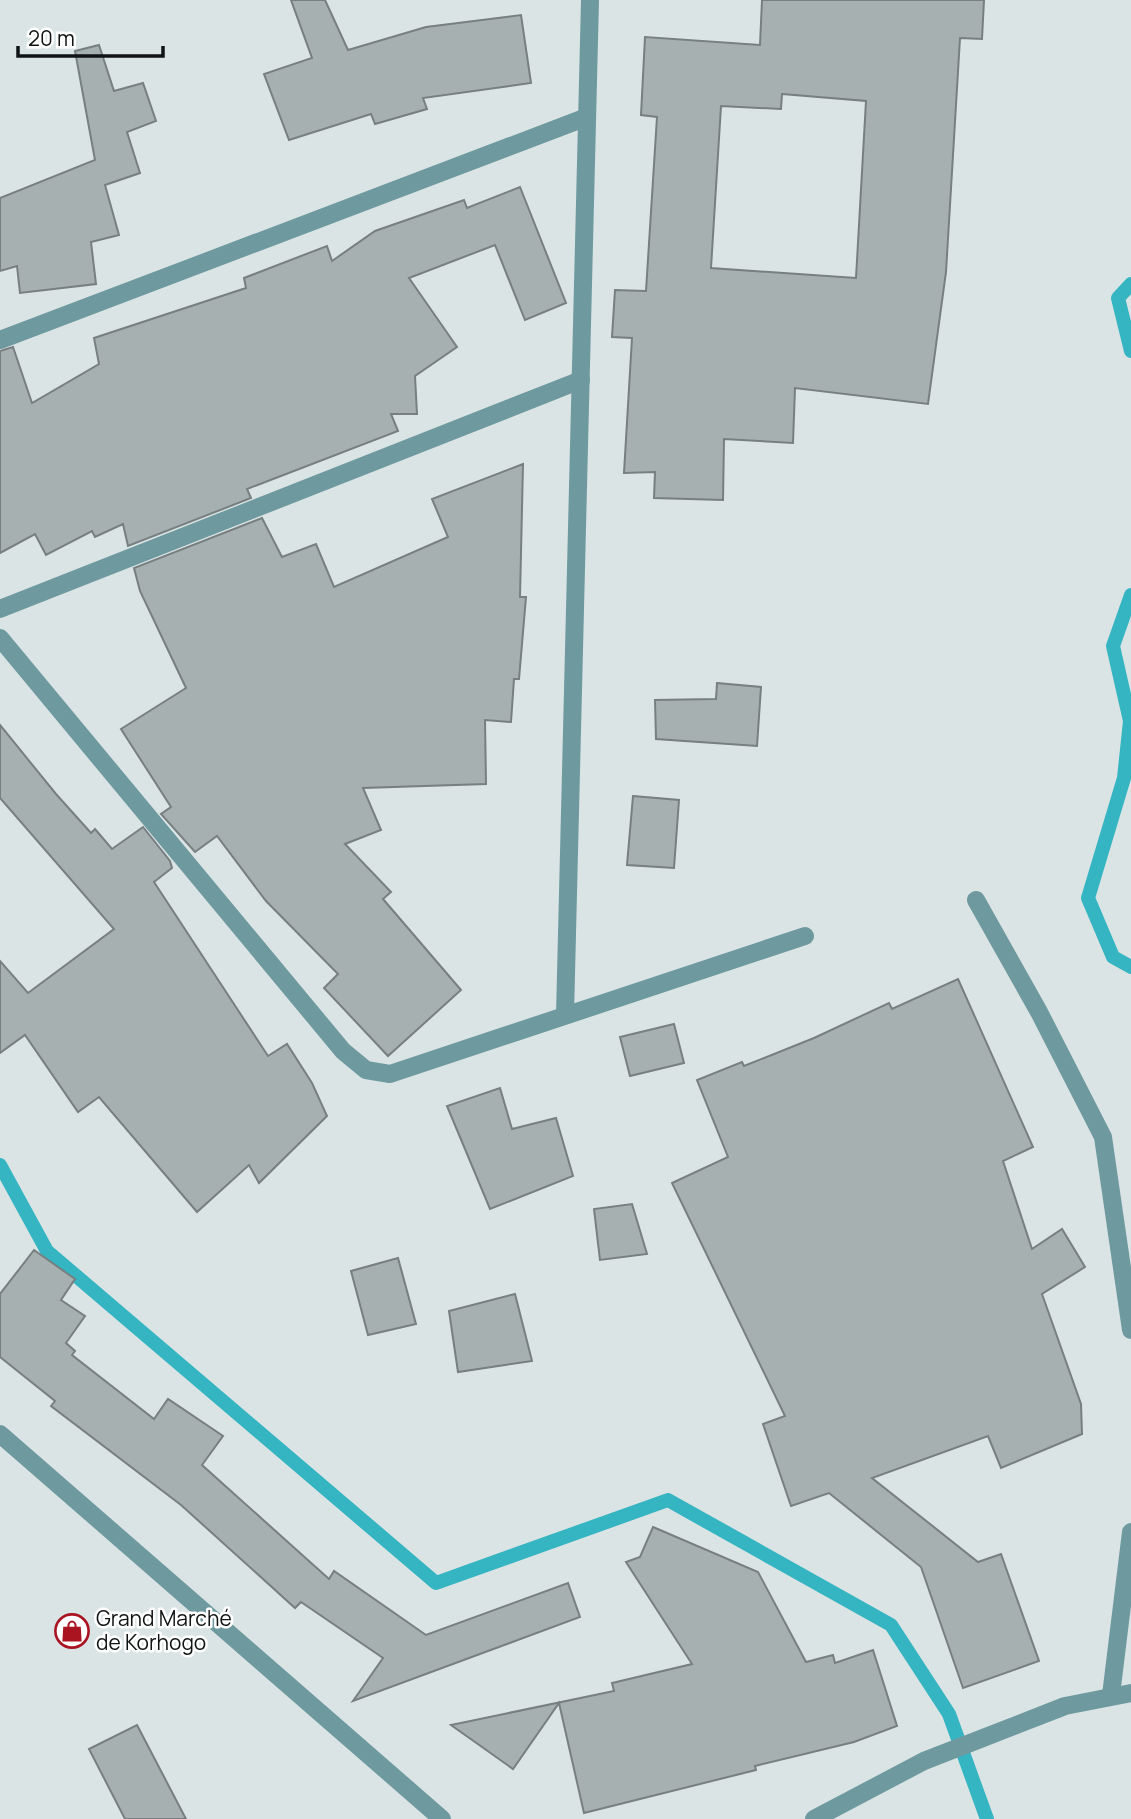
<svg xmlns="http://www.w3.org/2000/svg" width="1131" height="1819" font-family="Manrope,sans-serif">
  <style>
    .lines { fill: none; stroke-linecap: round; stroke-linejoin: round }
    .stream { stroke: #35b4c1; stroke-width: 14 }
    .building { fill: #a7b0b1; stroke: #777f80; stroke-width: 2; fill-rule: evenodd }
    .minor { stroke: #6e9a9f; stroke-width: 18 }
    .labels { text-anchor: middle; stroke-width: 5; stroke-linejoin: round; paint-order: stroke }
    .poi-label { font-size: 21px; fill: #101313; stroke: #fff; text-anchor: start }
  </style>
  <rect width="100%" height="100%" fill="#dbe4e5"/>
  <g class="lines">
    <g class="stream">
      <polyline points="1131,284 1118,298 1131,351"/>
      <polyline points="1131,595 1113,646 1130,721 1124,778 1088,898 1113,957 1131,967"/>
      <polyline points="0,1165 47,1251 436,1583 668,1500 891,1625 949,1714 987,1819"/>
    </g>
  </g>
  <g class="building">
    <polygon points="291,0 325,0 348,50 426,27 521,15 531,83 423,98 427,109 375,124 371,114 289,140 264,74 312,58"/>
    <path d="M762,0h222l-2,39 -22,-1 -14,234 -18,132 -133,-16 -2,55 -69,-4 -1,61 -69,-2 1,-26 -31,1 8,-135 -20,-1 3,-47 31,1 11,-174 -16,-2 4,-78 115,8zM782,94l84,7 -10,177 -145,-10 10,-162 60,3z"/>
    <polygon points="99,45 114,91 143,83 156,121 127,132 140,173 105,185 119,235 91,242 96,284 20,293 17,266 0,271 0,198 95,160 75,51"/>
    <polygon points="520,187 566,303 525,320 495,245 409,278 457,347 415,376 417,414 391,414 398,431 247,489 251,498 128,546 123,524 95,537 92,531 46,555 35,534 0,553 0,351 13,347 32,403 99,364 94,338 246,288 244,278 327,246 332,261 375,231 464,200 467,208"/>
    <polygon points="523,464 520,597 526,597 519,679 514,679 511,722 485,720 486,784 363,788 381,830 345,844 391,892 383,899 461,990 388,1056 324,988 338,974 266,901 217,836 195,852 161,814 171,807 121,729 186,688 140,591 134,568 262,518 282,557 316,544 334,587 448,537 432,499"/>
    <polygon points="717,683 761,687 757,746 656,739 655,700 716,699"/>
    <polygon points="0,725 56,794 91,833 95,829 112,849 143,827 170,861 172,868 154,882 268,1056 287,1044 312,1083 327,1116 259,1183 249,1165 197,1212 99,1097 78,1112 25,1035 0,1053 0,961 28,993 114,929 0,798"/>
    <polygon points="633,796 679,800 674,868 627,865"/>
    <polygon points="958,979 1033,1147 1003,1161 1032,1249 1062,1229 1085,1267 1042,1294 1081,1404 1082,1434 1001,1468 988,1436 872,1478 978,1562 1001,1554 1039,1661 963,1688 921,1567 829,1493 791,1506 763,1424 785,1416 672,1183 728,1157 697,1080 742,1062 744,1066 814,1038 889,1003 892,1009"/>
    <polygon points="674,1024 684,1063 630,1076 620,1037"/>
    <polygon points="500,1088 512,1129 556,1118 573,1176 490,1209 447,1106"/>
    <polygon points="632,1204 647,1254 600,1260 594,1209"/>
    <polygon points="34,1250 75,1279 61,1300 85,1316 66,1343 75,1351 72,1355 154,1419 168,1399 223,1436 202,1465 329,1579 334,1571 426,1635 568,1583 580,1617 353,1701 383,1658 301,1602 295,1608 181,1505 51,1406 55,1401 0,1357 0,1294"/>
    <polygon points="398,1258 416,1324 368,1335 351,1271"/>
    <polygon points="515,1294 532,1361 458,1372 449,1311"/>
    <polygon points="653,1527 758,1572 806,1662 833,1655 835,1663 873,1650 897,1726 854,1742 755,1766 756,1770 584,1813 559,1703 513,1769 451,1725 614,1691 612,1683 692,1664 626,1562 640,1557"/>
    <polygon points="137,1725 186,1819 125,1819 89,1749"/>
  </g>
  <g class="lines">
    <g class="minor">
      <polyline points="0,340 587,117"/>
      <polyline points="0,609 581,380"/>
      <polyline points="0,638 343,1051 366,1070 390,1074 805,936"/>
      <polyline points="976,900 1039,1012 1103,1137 1131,1330"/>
      <polyline points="565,1015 590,0"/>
      <polyline points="0,1434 442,1819"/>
      <polyline points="1111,1695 1131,1532"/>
      <polyline points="814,1819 924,1761 1065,1706 1131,1693"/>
    </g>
  </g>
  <defs>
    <g id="shop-ring" transform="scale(1.75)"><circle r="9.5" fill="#fff" stroke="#a91420" stroke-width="1.5"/><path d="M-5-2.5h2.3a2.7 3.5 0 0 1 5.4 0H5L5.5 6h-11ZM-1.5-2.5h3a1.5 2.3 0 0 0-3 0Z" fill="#a91420"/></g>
  </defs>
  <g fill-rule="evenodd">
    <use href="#shop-ring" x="72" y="1631"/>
  </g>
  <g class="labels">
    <g class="poi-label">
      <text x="96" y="1626">Grand Marché<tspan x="96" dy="24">de Korhogo</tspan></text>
    </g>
  </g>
  <path d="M18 46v10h145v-10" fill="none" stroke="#101313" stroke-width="3.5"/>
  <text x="28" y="46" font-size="21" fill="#101313" stroke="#ffffff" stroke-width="5" paint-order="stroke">20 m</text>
</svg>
